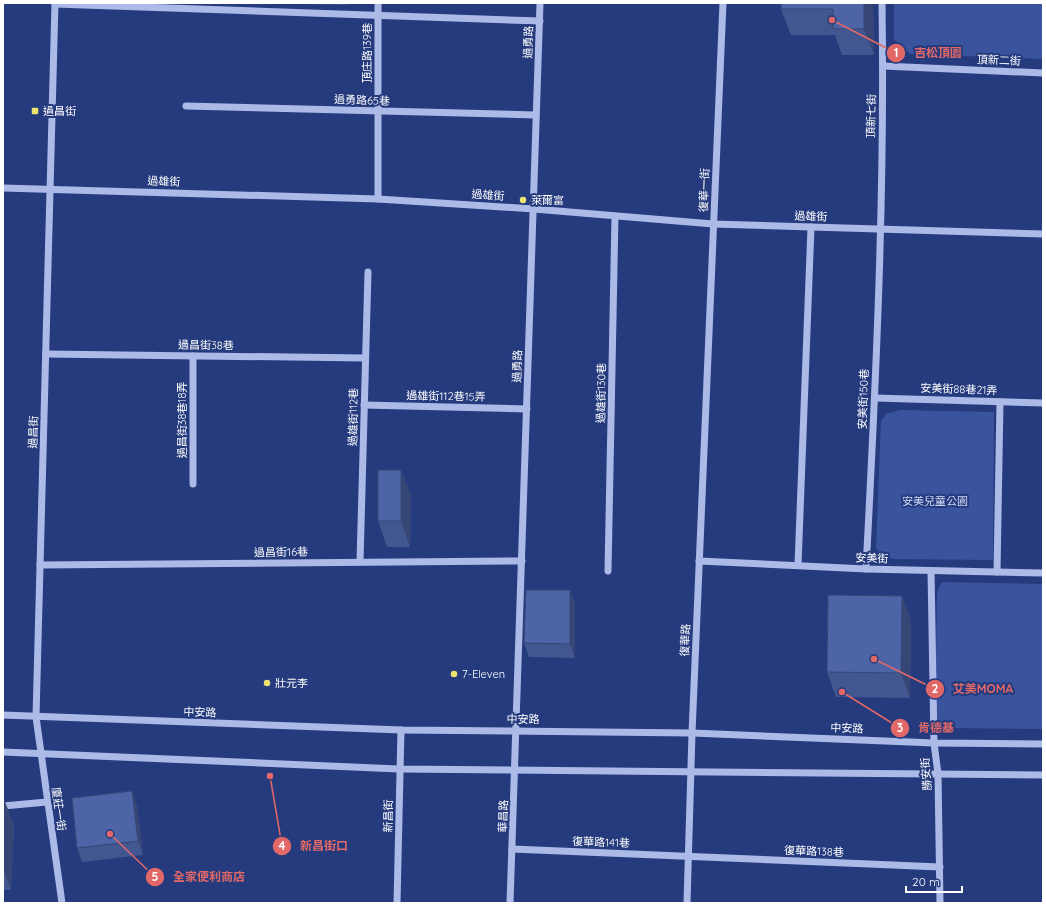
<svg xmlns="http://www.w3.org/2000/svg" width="1046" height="906" font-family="Quicksand,'Noto Sans TC',sans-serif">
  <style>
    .green { fill: #39539c }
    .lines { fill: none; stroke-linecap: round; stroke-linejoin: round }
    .minor { stroke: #abbae6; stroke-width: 7 }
    .wall { fill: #425690 }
    .shaded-wall { fill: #364675 }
    .building { fill: #4d64a7; stroke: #364675 }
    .poi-dot { fill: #efe36f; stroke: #253b7e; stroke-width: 1.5 }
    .labels { text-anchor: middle; stroke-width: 4; stroke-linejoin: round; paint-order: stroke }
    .street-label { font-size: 11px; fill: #fff; stroke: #253b7e }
    .poi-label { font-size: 11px; fill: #fff; stroke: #253b7e; text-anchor: start }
    .park-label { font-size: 11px; fill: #ced8f5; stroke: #253b7e }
    .leader { fill: none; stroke: #e26868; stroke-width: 1.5 }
    .callout-dot { fill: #e26868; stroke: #253b7e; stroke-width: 1.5 }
    .mark-label { font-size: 12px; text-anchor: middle; font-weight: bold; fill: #fff }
    .callout-label { font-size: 12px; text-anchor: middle; font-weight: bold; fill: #e26868; stroke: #253b7e; stroke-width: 4; stroke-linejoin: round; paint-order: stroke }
  </style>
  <rect width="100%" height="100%" fill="#253b7e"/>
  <g class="green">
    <polygon points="258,3 348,3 346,5"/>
    <polygon points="894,3 1043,3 1043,59 910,54 894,39"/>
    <polygon points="900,410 994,412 993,560 893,559 879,554 876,547 881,421 886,414"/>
    <polygon points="942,582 1043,584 1043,729 944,728 935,718 937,591"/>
  </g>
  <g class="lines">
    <g class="minor">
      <polyline points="55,3 36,717 62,903"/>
      <polyline points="55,4 540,21"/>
      <polyline points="883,66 1043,73"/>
      <polyline points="186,106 536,115"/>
      <polyline points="3,188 378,199 534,209 713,224 1043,234"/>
      <polyline points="378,199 378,3"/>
      <polyline points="46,354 365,358"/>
      <polyline points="193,356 193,484"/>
      <polyline points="875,398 1043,403"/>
      <polyline points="364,405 527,409"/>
      <polyline points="699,561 866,569 1043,573"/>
      <polyline points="360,562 368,272"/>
      <polyline points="40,565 522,561"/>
      <polyline points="798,565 811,227"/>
      <path d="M866,569c10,-189 19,-377 16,-566"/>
      <polyline points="608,571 615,216"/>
      <polyline points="931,571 934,743 938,774 940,903"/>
      <polyline points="997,572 1000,402"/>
      <polyline points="3,715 401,730 692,733 934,743 1043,744"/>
      <polyline points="3,752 399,769 1043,775"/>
      <polyline points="3,806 47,802"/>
      <polyline points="512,849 940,867"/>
      <polyline points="397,903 401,730"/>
      <polyline points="510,903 540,3"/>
      <polyline points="687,903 692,733 723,3"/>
    </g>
  </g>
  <g class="wall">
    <polygon points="781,3 873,3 874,55 842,55 835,35 791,35 781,9"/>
    <polygon points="411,495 410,547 387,547 378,521"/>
    <polygon points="570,590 575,604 575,658 529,657 524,643"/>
    <polygon points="902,596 911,621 910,698 836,697 827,672"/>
    <polygon points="3,799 14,825 11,890 3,890"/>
    <polygon points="137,805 143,855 82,862 77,848"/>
  </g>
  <g class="shaded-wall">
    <polygon points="864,3 873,3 874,55 864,29"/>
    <polygon points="401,470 411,495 410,547 401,521"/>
    <polygon points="570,590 575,604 575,658 570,644"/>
    <polygon points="902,596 911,621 910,698 901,673"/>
    <polygon points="132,791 137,805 143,855 138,841"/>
    <polygon points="4,799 14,825 11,890 3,868 3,833"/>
  </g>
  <g class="building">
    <polygon points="781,3 864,3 864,29 833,29 833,9 781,9"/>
    <rect x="378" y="470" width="23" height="51"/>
    <polygon points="526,590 570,590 570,644 524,643"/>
    <polygon points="828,595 902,596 901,673 827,672"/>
    <polygon points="132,791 138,841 77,848 72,798"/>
    <polygon points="3,799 4,799 3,833"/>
  </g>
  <g class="poi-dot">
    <rect x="31" y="107" width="8" height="8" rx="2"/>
    <circle cx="523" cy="200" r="4"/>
    <circle cx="454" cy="674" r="4"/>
    <circle cx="267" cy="683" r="4"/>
  </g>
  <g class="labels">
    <g class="street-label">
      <text transform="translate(528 42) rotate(-88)" y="4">過勇路</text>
      <text transform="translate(367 53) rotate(-90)" y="4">頂庄路139巷</text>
      <text transform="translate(999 60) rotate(2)" y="4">頂新二街</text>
      <text transform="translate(362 100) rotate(2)" y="4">過勇路65巷</text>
      <text transform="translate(871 116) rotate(-89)" y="4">頂新七街</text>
      <text transform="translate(164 181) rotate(2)" y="4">過雄街</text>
      <text transform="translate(704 190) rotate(-88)" y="4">復華一街</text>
      <text transform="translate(488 195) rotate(4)" y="4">過雄街</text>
      <text transform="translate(811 216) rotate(2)" y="4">過雄街</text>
      <text transform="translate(206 345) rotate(1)" y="4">過昌街38巷</text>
      <text transform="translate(517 366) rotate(-88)" y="4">過勇路</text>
      <text transform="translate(959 389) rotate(2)" y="4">安美街88巷21弄</text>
      <text transform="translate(601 393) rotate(-89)" y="4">過雄街130巷</text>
      <text transform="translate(446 396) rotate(1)" y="4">過雄街112巷15弄</text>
      <text transform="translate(863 399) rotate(-88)" y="4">安美街150巷</text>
      <text transform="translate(353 417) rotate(-89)" y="4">過雄街112巷</text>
      <text transform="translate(182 420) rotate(-90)" y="4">過昌街38巷18弄</text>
      <text transform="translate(33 432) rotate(-88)" y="4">過昌街</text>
      <text transform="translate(281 552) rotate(-1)" y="4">過昌街16巷</text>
      <text transform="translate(872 558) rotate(2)" y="4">安美街</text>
      <text transform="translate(685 640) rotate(-87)" y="4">復華路</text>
      <text transform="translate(200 712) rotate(2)" y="4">中安路</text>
      <text transform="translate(523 719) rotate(1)" y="4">中安路</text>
      <text transform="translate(847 728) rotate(2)" y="4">中安路</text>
      <text transform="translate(926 774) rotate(-94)" y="4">勝安街</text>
      <text transform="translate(59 809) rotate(82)" y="4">廈莊一街</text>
      <text transform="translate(388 816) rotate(-89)" y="4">新昌街</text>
      <text transform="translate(503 816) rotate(-88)" y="4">華昌路</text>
      <text transform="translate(601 842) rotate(2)" y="4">復華路141巷</text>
      <text transform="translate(814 851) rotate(2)" y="4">復華路138巷</text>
    </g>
    <g class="poi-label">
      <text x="43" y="115">過昌街</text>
      <text x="531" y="204">萊爾富</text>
      <text x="462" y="678">7-Eleven</text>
      <text x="275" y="687">壯元李</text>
    </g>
    <g class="park-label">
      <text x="935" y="505">安美兒童公園</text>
    </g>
  </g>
  <path class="leader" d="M832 20L896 53M874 659L935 689M842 692L900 728M270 776L282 846M110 834L155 877"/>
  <g class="callout-dot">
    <circle cx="832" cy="20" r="4"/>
    <circle cx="874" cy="659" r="4"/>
    <circle cx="842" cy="692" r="4"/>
    <circle cx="270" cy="776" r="4"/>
    <circle cx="110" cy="834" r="4"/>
    <circle cx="896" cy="53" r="10"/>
    <circle cx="935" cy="689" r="10"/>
    <circle cx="900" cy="728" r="10"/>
    <circle cx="282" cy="846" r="10"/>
    <circle cx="155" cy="877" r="10"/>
  </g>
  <g class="mark-label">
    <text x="896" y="57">1</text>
    <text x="935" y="693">2</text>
    <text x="900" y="732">3</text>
    <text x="282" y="850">4</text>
    <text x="155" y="881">5</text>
  </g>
  <g class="callout-label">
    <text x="938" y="57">吉松頂園</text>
    <text x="983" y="693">艾美MOMA</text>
    <text x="936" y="732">肯德基</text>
    <text x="324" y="850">新昌街口</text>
    <text x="209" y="881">全家便利商店</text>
  </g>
  <rect width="1046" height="906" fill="none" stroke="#ffffff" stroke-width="8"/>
  <path d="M906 886v6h56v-6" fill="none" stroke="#ffffff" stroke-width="2"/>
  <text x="912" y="886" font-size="12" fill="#ffffff" stroke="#253b7e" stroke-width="3" paint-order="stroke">20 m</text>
</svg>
